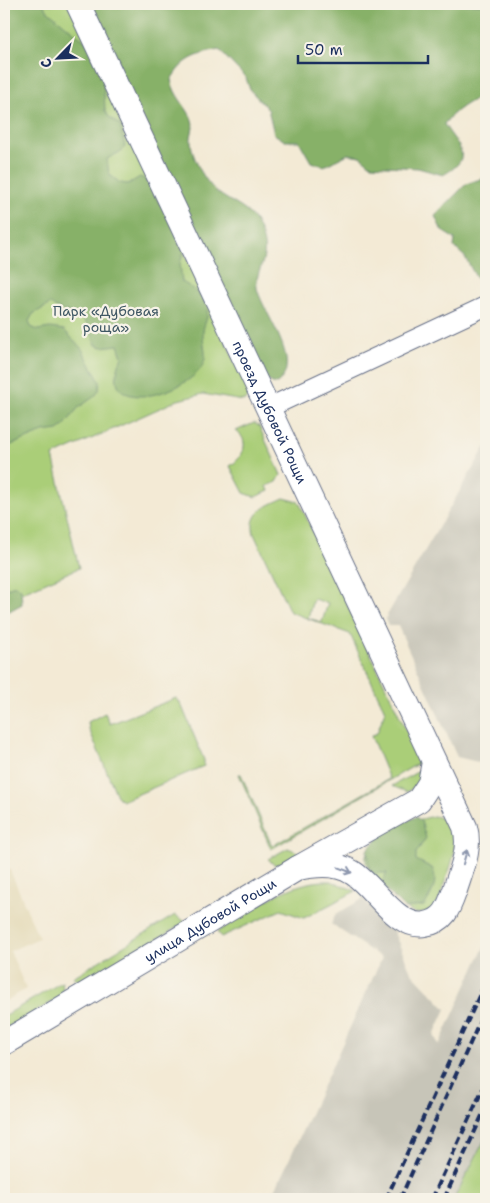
<svg xmlns="http://www.w3.org/2000/svg" width="490" height="1203" font-family="'Shantell Sans',sans-serif">
  <style>
    .built { fill: #e5dbba }
    .industrial { fill: #c7c5b8 }
    .green { fill: #aace78; stroke: #627e6b; fill-rule: evenodd }
    .forest { fill: #87b168; stroke: #517063 }
    .lines { fill: none; stroke-linecap: round; stroke-linejoin: round }
    .minor-casing { stroke: #677088; stroke-width: 21 }
    .tertiary-casing { stroke: #677088; stroke-width: 26 }
    .minor { stroke: #fff; stroke-width: 19 }
    .tertiary { stroke: #fff; stroke-width: 24 }
    .rail { stroke: #1b2f5e; stroke-width: 4; stroke-dasharray: 8 4; stroke-linecap: butt }
    .oneway { stroke: #8d97ae }
    .labels { text-anchor: middle; stroke-width: 4.5; stroke-linejoin: round; paint-order: stroke }
    .park-label { font-size: 14px; fill: #3f5764; stroke: #f7f3e8 }
    .street-label { font-size: 14px; fill: #1b2f5e; stroke: #f7f3e8 }
  </style>
  <rect width="100%" height="100%" fill="#f7f3e8"/>
  <filter id="ink" filterUnits="userSpaceOnUse"><feTurbulence type="fractalNoise" baseFrequency=".02" numOctaves="2"/><feDisplacementMap in="SourceGraphic" scale="10" xChannelSelector="R" yChannelSelector="G"/><feConvolveMatrix kernelMatrix="1 2 1 2 8 2 1 2 1" color-interpolation-filters="sRGB"/></filter>
  <filter id="wash" filterUnits="userSpaceOnUse"><feTurbulence type="fractalNoise" baseFrequency=".0096" numOctaves="4" result="noise"/><feDisplacementMap in="SourceGraphic" scale="20" xChannelSelector="R" yChannelSelector="G"/><feGaussianBlur stdDeviation="1.12" result="paint"/><feColorMatrix in="noise" values="0 0 0 0 0 0 0 0 0 0 0 0 0 0 0 0 0 1.4 0 .05"/><feComposite in="paint" operator="in"/></filter>
  <g filter="url(#wash)">
    <rect width="100%" height="100%" fill="#f3ead5"/>
    <polygon class="built" points="4,856 39,938 10,951 26,989 4,1002"/>
    <g class="industrial">
      <polygon points="486,446 486,764 457,757 398,626 388,626 385,619"/>
      <polygon points="363,899 392,928 411,972 446,1009 434,1035 439,1045 486,943 486,1137 454,1199 271,1199 382,958 331,924 336,914"/>
    </g>
    <g class="green">
      <polygon points="4,4 70,4 251,396 243,401 203,394 178,400 53,456 79,568 4,600"/>
      <path d="M254,423l5,3 22,49 -4,7 -10,4 2,5 -14,6 -11,-4 -14,-27c13,-8 21,-25 6,-35z"/>
      <path d="M284,498l15,4 118,251 2,10 -148,86 -32,-75h2l31,72 117,-67 -18,-43 6,-3 8,-22 -35,-77 -60,-22 -36,-78c-6,-22 13,-28 30,-36zM313,599l15,4 -6,19 -14,-4z"/>
      <polygon points="176,698 181,704 204,760 204,766 122,801 117,796 89,729 88,722 105,713 110,724"/>
      <polygon points="419,771 426,773 419,784 407,792 392,786"/>
      <path d="M434,816c34,8 19,46 10,68 -2,8 -5,19 -11,25 -4,3 -13,6 -18,4 -13,-3 -35,-32 -45,-41 -5,-9 -6,-15 -1,-24l49,-28z"/>
      <polygon points="288,848 302,854 282,866 273,864 268,859"/>
      <path d="M331,881l25,10 -52,27 -23,-8 -60,27 -4,-5c34,-21 72,-53 114,-51z"/>
      <polygon points="175,915 186,922 88,980 77,980 73,977"/>
      <polygon points="62,982 63,990 56,1000 4,1029 4,1016"/>
      <polygon points="486,1137 486,1199 454,1199"/>
    </g>
    <g class="forest">
      <path d="M5,4h38l4,6 45,37 11,28 2,35 4,7 11,8 5,22 -5,5 -13,7 2,15 11,9 8,1 12,-7c15,5 11,22 24,30l21,42 -5,14 2,19c13,7 28,19 25,35 -1,5 -4,10 -4,15 -1,8 3,18 2,26 -3,33 -114,66 -83,-1l-4,-12 -16,2 -6,-2c-4,-10 -8,-25 -19,-30 -9,-5 -18,-3 -26,-11l-18,10 -4,7 2,6 7,3 12,-2 14,2 18,19 18,33 -1,8 -4,6 -17,12 -14,18 -6,4 -15,2 -39,16z"/>
      <path d="M88,4h398v91c-16,5 -31,15 -42,29 13,22 32,33 -1,51l-25,-7 -47,-3 -11,-9 -12,-2 -24,12 -13,-4 -12,-21h-14l-11,-7 -6,-25 -18,-19 -4,-12 -27,-28c-24,5 -36,9 -48,30 4,17 13,23 20,37 5,12 -1,15 0,25 1,15 11,34 21,45 12,14 35,19 44,35 5,10 10,22 8,33 -1,12 -9,20 -7,33 5,24 50,78 18,96l-11,-5z"/>
      <polygon points="486,177 486,286 484,286 479,283 465,257 454,247 455,239 442,231 435,216 466,184"/>
      <polygon points="15,585 21,589 22,604 4,614 4,589"/>
      <path d="M416,817l5,4 5,17 -10,15v7l16,8c7,13 0,26 -8,38l-20,2 -23,-23 6,-12h-14l-4,-6 -2,-17 20,-21z"/>
    </g>
  </g>
  <g filter="url(#ink)">
    <g class="lines">
      <g class="minor-casing">
        <polyline id="minor" points="268,408 486,306"/>
      </g>
      <g class="tertiary-casing">
        <g id="tertiary">
          <path id="s1" d="M78,4l387,823c6,22 -3,41 -10,63 -6,17 -10,31 -30,34 -28,5 -50,-37 -72,-51 -16,-11 -37,-9 -55,-5"/>
          <path id="s2" d="M4,1043l294,-175 121,-68 11,-17 4,-21"/>
        </g>
      </g>
      <use href="#minor" class="minor"/>
      <use href="#tertiary" class="tertiary"/>
      <g class="rail">
        <polyline points="386,1199 486,981"/>
        <polyline points="400,1199 486,1008"/>
        <polyline points="432,1199 486,1082"/>
        <polyline points="444,1199 486,1107"/>
      </g>
    </g>
    <defs><path id="oneway-shaft" d="M-6 0H5M1.5-3L5.5 0L1.5 3" fill="none" stroke-width="1.6" stroke-linecap="round" stroke-linejoin="round" transform="scale(1.25)"/></defs>
    <g class="oneway">
      <use href="#oneway-shaft" transform="translate(465 857) rotate(-74)"/>
      <use href="#oneway-shaft" transform="translate(345 870) rotate(21)"/>
    </g>
  </g>
  <g class="labels">
    <g class="park-label">
      <text x="106" y="316">Парк «Дубовая<tspan x="106" dy="16">роща»</tspan></text>
    </g>
    <g class="street-label">
      <text dy="5" stroke="none"><textPath href="#s1" startOffset="451">проезд Дубовой Рощи</textPath></text>
      <text dy="5" stroke="none"><textPath href="#s2" startOffset="240">улица Дубовой Рощи</textPath></text>
    </g>
  </g>
  <rect width="490" height="1203" fill="none" stroke="#f7f3e8" stroke-width="20"/>
  <g transform="translate(58 58) rotate(246)" stroke="#f7f3e8" stroke-width="4" paint-order="stroke">
  <path d="M0-4L9 19L0 12L-9 19Z" fill="#1b2f5e"/>
  <text y="-8" font-size="14" font-weight="bold" text-anchor="middle" fill="#1b2f5e">С</text>
  </g>
  <path d="M298 55v8h130v-8" fill="none" stroke="#1b2f5e" stroke-width="2.5"/>
  <text x="305" y="55" font-size="15" fill="#1b2f5e" stroke="#f7f3e8" stroke-width="4" paint-order="stroke">50 m</text>
</svg>
